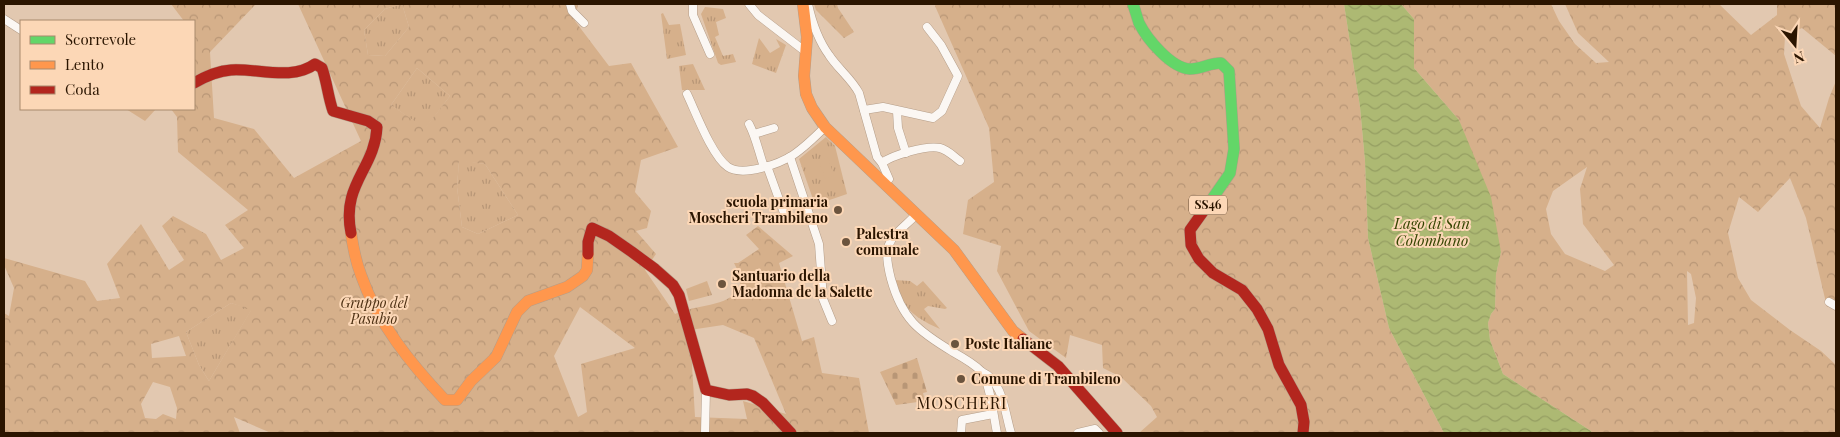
<svg xmlns="http://www.w3.org/2000/svg" width="1840" height="437" font-family="'Playfair Display',serif">
  <style>
    .grass { fill: url(#grass-tufts) }
    .forest { fill: url(#forest-crowns); fill-rule: evenodd }
    .cemetery { fill: url(#cemetery-stones) }
    .pitch { fill: #d6b08b }
    .water { fill: url(#water-waves) }
    .lines { fill: none; stroke-linecap: round; stroke-linejoin: round }
    .street-casing { stroke: #b59e89; stroke-width: 9 }
    .fast-casing { stroke: #b59e89; stroke-width: 12 }
    .slow-casing { stroke: #b59e89; stroke-width: 12 }
    .jam-casing { stroke: #b59e89; stroke-width: 12 }
    .street { stroke: #fbf7f3; stroke-width: 8 }
    .fast { stroke: #63d668; stroke-width: 11 }
    .slow { stroke: #ff974d; stroke-width: 11 }
    .jam { stroke: #b3261e; stroke-width: 11 }
    .poi-dot { fill: #6b543e; stroke: #fcd7b6; stroke-width: 2 }
    .labels { text-anchor: middle; stroke-width: 4; stroke-linejoin: round; paint-order: stroke }
    .shield { fill: #fcd7b6; stroke: #6a4f37; stroke-width: 1 }
    .shield-label { font-size: 12px; font-weight: bold; fill: #2b1500 }
    .poi-label { font-size: 14px; font-weight: bold; fill: #2b1500; stroke: #fcd7b6; text-anchor: start }
    .park-label { font-size: 14px; font-style: italic; fill: #4d3013; stroke: #fcd7b6 }
    .water-label { font-size: 15px; font-style: italic; fill: #344400; stroke: #fcd7b6 }
    .quarter-label { font-size: 16px; letter-spacing: 1px; fill: #2b1500; stroke: #fcd7b6 }
  </style>
  <defs>
    <pattern id="grass-tufts" width="24" height="20" patternUnits="userSpaceOnUse" patternTransform="scale(1.25)"><rect width="24" height="20" fill="#d6b08b"/><path d="M3 7l-1-3M5 7V3M7 7l1-3M15 17l-1-3M17 17v-4M19 17l1-3" fill="none" stroke="#b89676"/></pattern>
    <pattern id="forest-crowns" width="20" height="18" patternUnits="userSpaceOnUse" patternTransform="scale(1.25)"><rect width="20" height="18" fill="#d6b08b"/><path d="M2 6a3 3 0 1 1 6 0M12 15a3 3 0 1 1 6 0" fill="none" stroke="#b89676"/></pattern>
    <pattern id="cemetery-stones" width="16" height="16" patternUnits="userSpaceOnUse" patternTransform="scale(1.25)"><rect width="16" height="16" fill="#d6b08b"/><path d="M2 7V4a2 2 0 0 1 4 0v3zM10 15v-3a2 2 0 0 1 4 0v3z" fill="#b89676"/></pattern>
    <pattern id="water-waves" width="16" height="10" patternUnits="userSpaceOnUse" patternTransform="scale(1.25)"><rect width="16" height="10" fill="#adb973"/><path d="M0 5q4-4 8 0t8 0" fill="none" stroke="#959e62"/></pattern>
  </defs>
  <rect width="100%" height="100%" fill="#e2c8b0"/>
  <g class="grass">
    <polygon points="402,4 409,27 385,56 368,55 364,30 385,9"/>
    <polygon points="705,7 723,9 726,18 716,22 719,35 715,37 723,56 733,54 736,62 721,65 718,63 701,14"/>
    <polygon points="663,13 669,25 680,24 686,55 667,59 661,14"/>
    <polygon points="759,38 770,53 780,47 776,39 786,45 776,73 752,64"/>
    <polygon points="693,64 705,90 682,90 679,66"/>
    <polygon points="417,68 450,96 425,129 391,105"/>
    <polygon points="826,137 835,146 847,194 815,205 799,159"/>
    <polygon points="459,160 485,164 518,215 478,234 462,227 457,187"/>
    <path d="M895,280l15,1 7,5 6,-5 24,27 -2,1 -17,-3 -4,3 16,20c-14,-6 -31,-15 -39,-30 -3,-5 -4,-13 -6,-19z"/>
    <polygon points="707,281 712,295 689,301 686,289"/>
    <polygon points="231,303 252,309 209,381 199,365 186,332"/>
  </g>
  <g class="forest">
    <path d="M171,4h85l-46,48 4,66 40,11 40,49 67,-37 -63,-137h280l-3,17 34,45 22,-3 47,84 -37,13 -6,32 16,19 -4,17 -11,3 20,23 -11,16 30,44c18,-9 55,-7 64,-26 1,-3 2,-8 2,-11l-7,-14h4l21,-14 -13,-14 12,-9 35,30 -14,7 23,78 12,-4 8,36 37,5 10,55h-598l-37,-16 6,16h-236v-120l5,3 5,-28 -10,-23v-7l81,23 12,20 23,-3 -13,-34 34,-40 28,46 15,-10 -22,-34 11,-10 33,18 15,26 23,-12 -19,-23 23,-15 -70,-58 -1,-35 -6,-8h23v-88h-10zM402,4l7,23 -24,29 -17,-1 -4,-25 21,-21zM417,68l33,28 -25,32 -34,-23zM459,161l26,3 33,51 -40,19 -16,-7 -5,-40zM231,303l20,7 -42,71 -10,-16 -13,-33zM580,307l55,41 -54,16 6,48 -9,5 -24,-61zM723,325l31,13 32,76 -43,-13 4,18 -52,-2 -5,-87zM179,336l7,20 -34,2 -1,-14zM153,382l17,5 7,21 -1,11 -13,-5 -7,5 -11,-1 -4,-14z"/>
    <polygon points="814,4 837,4 838,8 854,32 844,38 816,10"/>
    <polygon points="936,4 1344,4 1360,107 1365,161 1368,238 1389,328 1444,433 1139,433 1157,417 1151,406 1121,377 1103,368 1102,345 1070,335 1066,358 1029,331 997,271 1001,246 963,234 968,200 994,182 989,128 935,6"/>
    <path d="M1401,4h150l8,17 16,23 21,19 13,-1 -31,-29 -13,-29h154l32,31 26,-20v-11h59v52l-34,-28 -17,8 -1,18 17,52 19,22 9,-30 7,-17v221l-9,5 -21,-89 -16,-40 -32,34 -19,-15 -11,36 10,45 13,22 39,30 31,21 15,14v68h-244l-1,-2 -88,-57 -13,-34 -2,-17 3,-9 4,-5 1,-35 5,-22 -42,-132 -45,-52v-49zM1587,167l-7,22 3,35 31,41 -9,6 -40,-17 -14,-20 -5,-25 7,-18zM1687,271l4,3 5,24 -2,25 -6,2z"/>
    <polygon points="126,109 156,109 145,121"/>
  </g>
  <polygon class="cemetery" points="917,358 927,392 923,393 925,401 896,405 880,372"/>
  <polygon class="pitch" points="828,157 834,176 825,179 819,160"/>
  <polygon class="water" points="1344,4 1401,4 1414,19 1414,68 1459,120 1491,197 1501,252 1496,274 1495,309 1491,314 1488,323 1490,340 1503,374 1591,431 1592,433 1444,433 1389,328 1368,238 1365,161 1360,107"/>
  <g class="lines">
    <g class="street-casing">
      <g id="street">
        <polyline points="570,4 572,11 584,23"/>
        <polyline points="693,4 693,15 710,54"/>
        <polyline points="749,4 758,15 806,52"/>
        <path d="M808,4c4,18 10,36 21,51 9,14 22,23 30,38l18,64 5,6 7,16 -5,3"/>
        <polyline points="4,19 21,30"/>
        <path d="M687,94c9,19 25,62 41,73 15,10 51,-3 65,-12 12,-8 22,-18 32,-28"/>
        <polyline points="864,110 883,107 933,118 942,111 958,76 941,45 927,27"/>
        <polyline points="897,111 898,128 906,153"/>
        <path d="M749,124c7,13 10,29 15,43"/>
        <polyline points="754,134 774,128"/>
        <polyline points="790,157 819,244 823,299 832,321"/>
        <path d="M882,163c10,-8 45,-18 58,-15 8,2 13,8 20,13"/>
        <polyline points="767,166 784,213"/>
        <path d="M916,215c-26,25 -35,26 -25,64 11,40 27,52 62,73 9,5 20,11 28,19 9,10 13,48 16,62"/>
        <polyline points="1829,302 1836,306"/>
        <path d="M982,372c21,9 23,42 29,61"/>
        <polyline points="705,433 706,390"/>
        <polyline points="961,433 962,420 993,414"/>
        <polyline points="1078,433 1095,429 1099,433"/>
      </g>
    </g>
    <g class="fast-casing">
      <path id="fast" d="M1133,4c2,6 4,13 6,19 8,16 32,45 51,46 11,0 20,-6 31,-6l8,8 5,78 -4,24 -20,29"/>
    </g>
    <g class="slow-casing">
      <g id="slow">
        <polyline points="803,4 807,37 804,76 806,94 812,108 825,127 954,250 1013,331 1023,339"/>
        <path d="M351,233c2,14 5,29 10,42 16,47 50,89 84,125h12l14,-19 25,-24 21,-45 11,-11 39,-14 16,-11 4,-6 1,-16"/>
      </g>
    </g>
    <g class="jam-casing">
      <g id="jam">
        <path d="M194,83c12,-7 23,-12 37,-13 26,-2 61,11 84,-6l7,4c5,14 6,29 11,43l35,10 9,6c-2,42 -36,57 -26,106"/>
        <polyline points="1210,202 1190,230 1191,245 1199,259 1213,273 1242,290 1257,309 1268,329 1279,365 1301,405 1304,422 1303,433"/>
        <polyline points="588,254 588,242 592,228 609,236 632,252 655,269 673,285 679,295 706,390 729,395 747,394 753,396 763,403 791,433"/>
        <polyline points="1023,339 1058,366 1117,433"/>
      </g>
    </g>
    <use href="#street" class="street"/>
    <use href="#fast" class="fast"/>
    <use href="#slow" class="slow"/>
    <use href="#jam" class="jam"/>
  </g>
  <g class="poi-dot">
    <circle cx="838" cy="210" r="5"/>
    <circle cx="846" cy="242" r="5"/>
    <circle cx="722" cy="284" r="5"/>
    <circle cx="955" cy="344" r="5"/>
    <circle cx="961" cy="379" r="5"/>
  </g>
  <g class="labels">
    <rect class="shield" x="1189" y="195.5" width="38" height="19" rx="4"/>
    <g class="shield-label">
      <text x="1208" y="209">SS46</text>
    </g>
    <g class="poi-label">
      <text x="828" y="207" text-anchor="end">scuola primaria<tspan x="828" dy="16">Moscheri Trambileno</tspan></text>
      <text x="856" y="239">Palestra<tspan x="856" dy="16">comunale</tspan></text>
      <text x="732" y="281">Santuario della<tspan x="732" dy="16">Madonna de la Salette</tspan></text>
      <text x="965" y="349">Poste Italiane</text>
      <text x="971" y="384">Comune di Trambileno</text>
    </g>
    <g class="park-label">
      <text x="374" y="308">Gruppo del<tspan x="374" dy="16">Pasubio</tspan></text>
    </g>
    <g class="water-label">
      <text x="1432" y="229">Lago di San<tspan x="1432" dy="17">Colombano</tspan></text>
    </g>
    <g class="quarter-label">
      <text x="962" y="409">MOSCHERI</text>
    </g>
  </g>
  <rect width="1840" height="437" fill="none" stroke="#2b1500" stroke-width="10"/>
  <rect x="20" y="20" width="175" height="90" fill="#fcd7b6" stroke="#a8896d"/>
  <rect x="30" y="36" width="25" height="8" fill="#63d668" stroke="#a8896d"/>
  <text x="65" y="45" font-size="15" fill="#2b1500">Scorrevole</text>
  <rect x="30" y="61" width="25" height="8" fill="#ff974d" stroke="#a8896d"/>
  <text x="65" y="70" font-size="15" fill="#2b1500">Lento</text>
  <rect x="30" y="86" width="25" height="8" fill="#b3261e" stroke="#a8896d"/>
  <text x="65" y="95" font-size="15" fill="#2b1500">Coda</text>
  <g transform="translate(1795 45) rotate(162)" stroke="#fcd7b6" stroke-width="4" paint-order="stroke">
  <path d="M0-4L9 19L0 12L-9 19Z" fill="#2b1500"/>
  <text y="-8" font-size="14" font-weight="bold" text-anchor="middle" fill="#2b1500">N</text>
  </g>
</svg>
